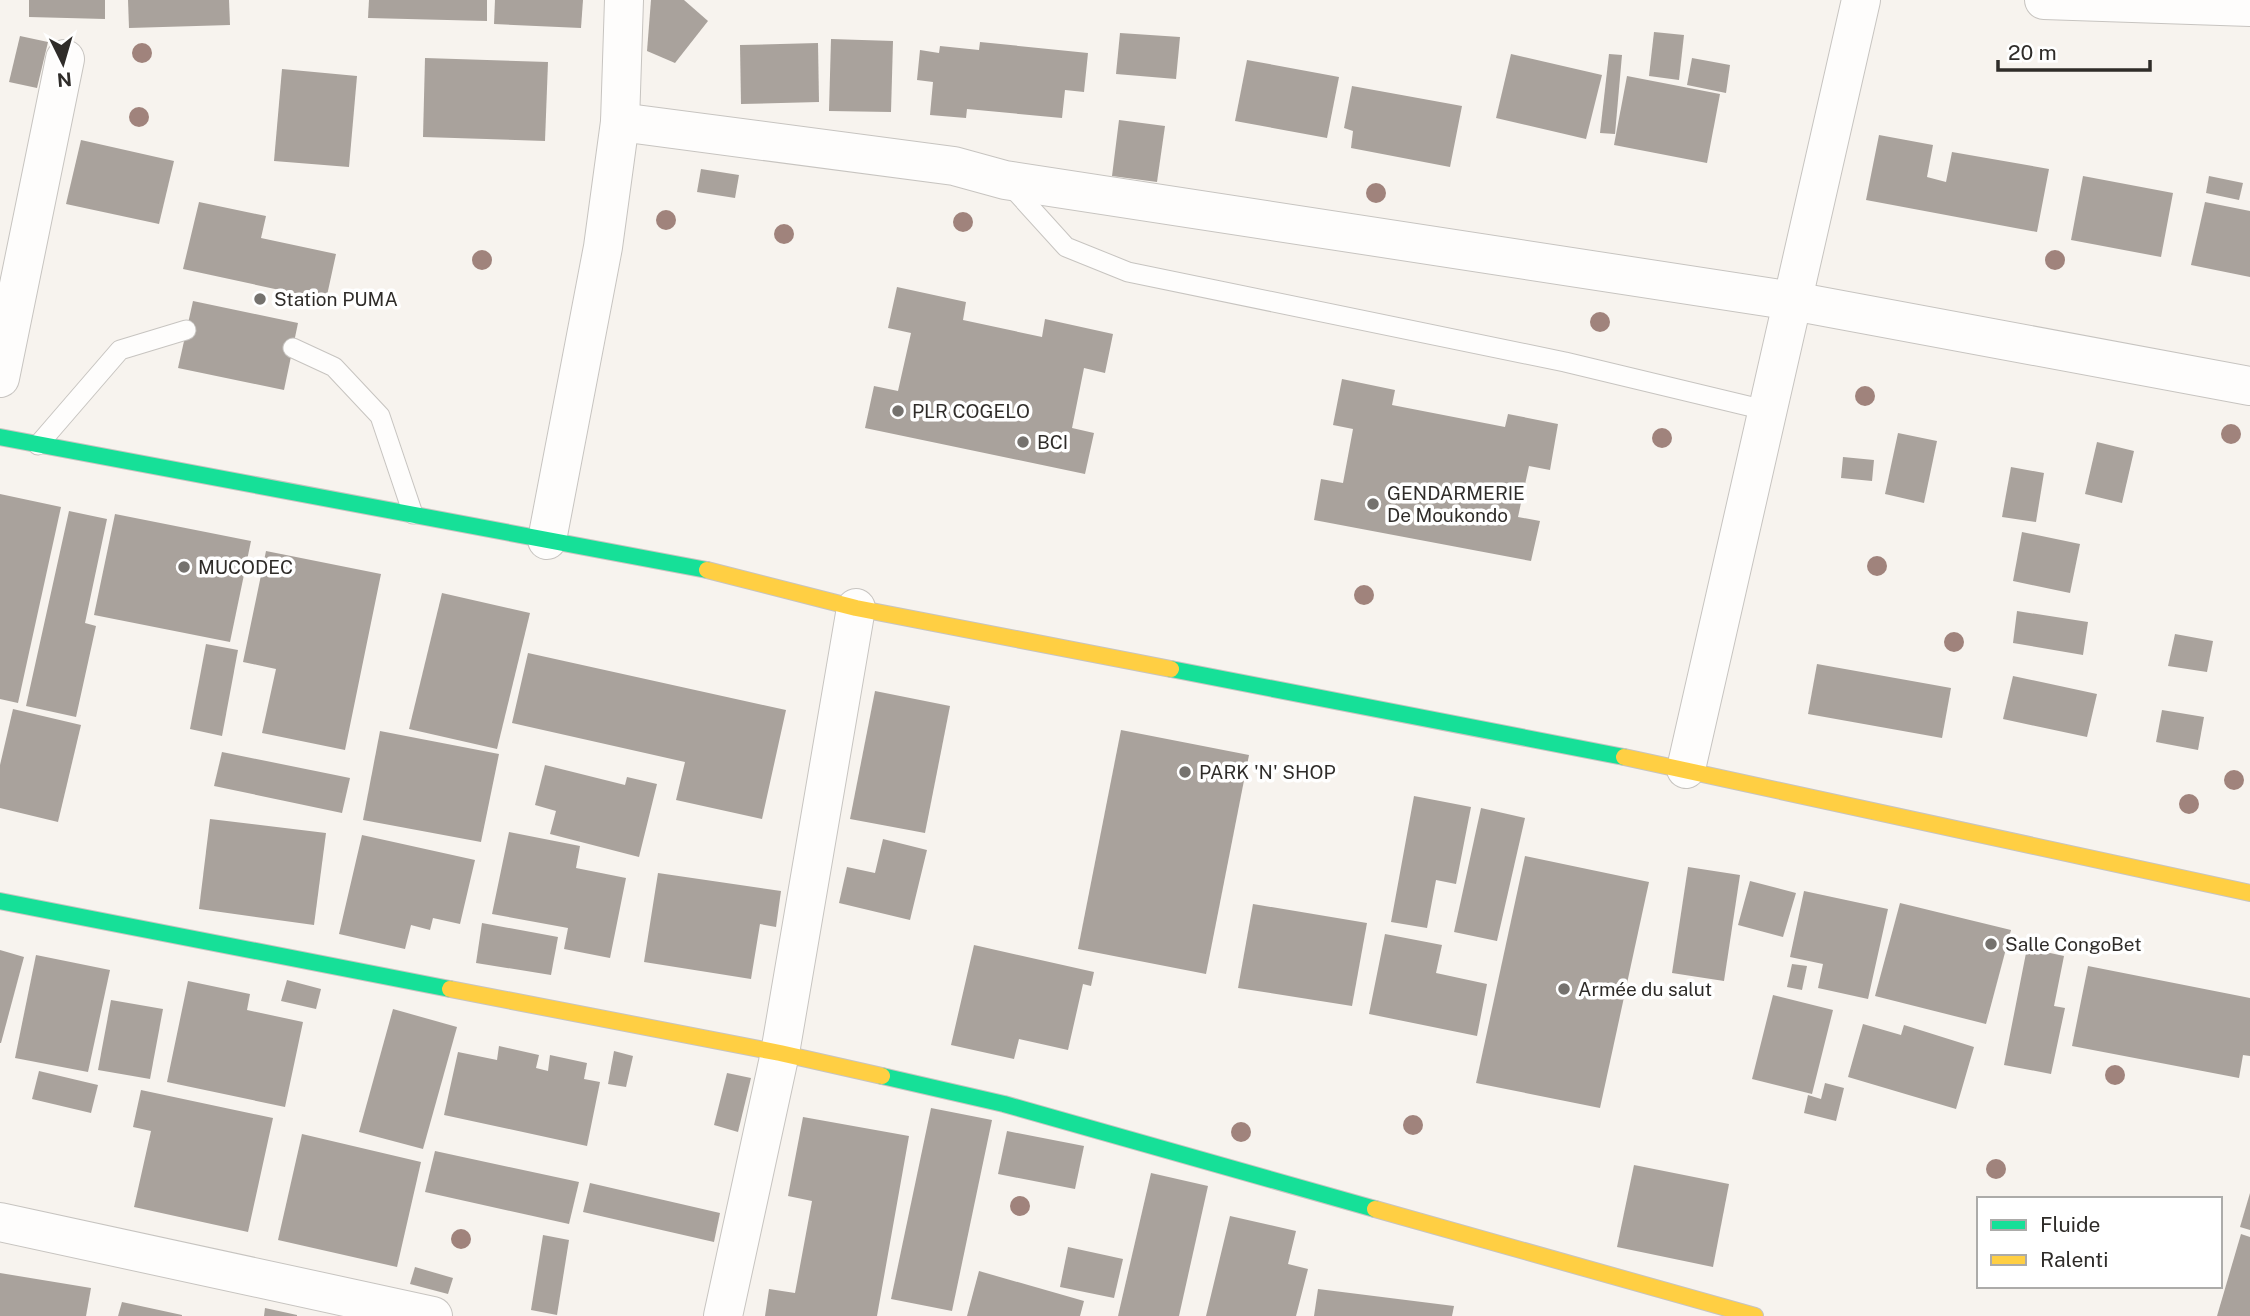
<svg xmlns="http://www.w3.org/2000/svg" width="2250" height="1316" font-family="'Public Sans',sans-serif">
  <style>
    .building { fill: #a9a29c }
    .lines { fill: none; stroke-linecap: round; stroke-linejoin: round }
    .lane-casing { stroke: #c7c4c0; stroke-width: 21 }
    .street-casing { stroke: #c7c4c0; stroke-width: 40 }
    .fast-casing { stroke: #c7c4c0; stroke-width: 18 }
    .slow-casing { stroke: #c7c4c0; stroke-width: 18 }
    .lane { stroke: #fefdfc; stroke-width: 19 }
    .street { stroke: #fefdfc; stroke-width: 38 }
    .fast { stroke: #16e098; stroke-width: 16 }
    .slow { stroke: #ffcf43; stroke-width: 16 }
    .tree { fill: #a0837c }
    .poi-dot { fill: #75726e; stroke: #fff; stroke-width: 2.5 }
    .labels { text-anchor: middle; stroke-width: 7; stroke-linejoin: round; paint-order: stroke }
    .poi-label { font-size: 19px; fill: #2f2c29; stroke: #fff; text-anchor: start }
  </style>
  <rect width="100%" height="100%" fill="#f7f3ee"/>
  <g class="building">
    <polygon points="29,0 105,0 105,19 29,17"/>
    <polygon points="128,0 229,0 230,25 129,28"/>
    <polygon points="369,0 487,0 487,21 368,18"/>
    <polygon points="495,0 583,0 581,28 494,24"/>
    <polygon points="651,0 684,0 708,21 675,63 647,51"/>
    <polygon points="1654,32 1684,35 1679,80 1649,76"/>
    <polygon points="1120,33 1180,37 1176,79 1116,74"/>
    <polygon points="20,36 48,42 37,88 9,82"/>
    <polygon points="831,39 893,41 891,112 829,111"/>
    <polygon points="980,42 1088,53 1084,92 1065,90 1062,118 967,109 966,118 930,115 933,82 917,80 920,50 939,53 940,46 979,50"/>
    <polygon points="818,43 819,102 741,104 740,45"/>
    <polygon points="1511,54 1602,75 1586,139 1496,118"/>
    <polygon points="1609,54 1622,55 1615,134 1600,133"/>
    <polygon points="425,58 548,62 545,141 423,137"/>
    <polygon points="1692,58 1730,65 1726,93 1687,85"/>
    <polygon points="1247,60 1339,77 1327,138 1235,121"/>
    <polygon points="282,69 357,76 349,167 274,161"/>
    <polygon points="1627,76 1720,94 1707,163 1614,145"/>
    <polygon points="1352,86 1462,106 1450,167 1351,148 1353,131 1344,128"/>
    <polygon points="1119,120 1165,126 1157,182 1112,176"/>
    <polygon points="1879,135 1933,145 1927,177 1946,182 1952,152 2049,169 2037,232 1866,200"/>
    <polygon points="81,140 174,161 159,224 66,204"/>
    <polygon points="701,169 739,175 735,198 697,192"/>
    <polygon points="2083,176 2173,193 2161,257 2071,240"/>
    <polygon points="2209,176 2243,183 2239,200 2206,193"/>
    <polygon points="199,202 266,216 261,238 336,254 326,300 183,269"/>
    <polygon points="2205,202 2250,211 2250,277 2191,265"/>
    <polygon points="897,287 966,302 963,320 1042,337 1045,319 1113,334 1105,373 1084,368 1072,428 1094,433 1085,474 865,428 874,386 898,391 911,333 888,328"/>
    <polygon points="193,301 298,323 284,390 178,368"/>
    <polygon points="1342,379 1395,390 1392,405 1505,427 1508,414 1558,424 1550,470 1529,466 1518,517 1540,521 1531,561 1314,520 1321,479 1343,483 1353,429 1333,425"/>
    <polygon points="1898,433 1937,441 1924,503 1885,494"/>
    <polygon points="2097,442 2134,451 2122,503 2085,494"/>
    <polygon points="1843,457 1874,460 1872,481 1841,478"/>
    <polygon points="2011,467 2044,473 2036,522 2002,517"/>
    <polygon points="0,494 61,507 18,703 0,699"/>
    <polygon points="69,511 107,519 85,623 96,626 76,717 26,706"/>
    <polygon points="115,514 251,541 230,642 94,615"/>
    <polygon points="2022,532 2080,544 2070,593 2013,581"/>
    <polygon points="266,551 381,574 345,750 262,733 276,669 243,662"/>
    <polygon points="442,593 530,613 497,749 409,729"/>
    <polygon points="2017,611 2088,622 2083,655 2013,643"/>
    <polygon points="2175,634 2213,641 2207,672 2168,666"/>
    <polygon points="206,644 238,650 222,736 190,729"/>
    <polygon points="528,653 786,710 762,819 676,800 685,762 512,723"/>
    <polygon points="1817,664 1951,688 1942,738 1808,714"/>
    <polygon points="2013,676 2097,694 2087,737 2003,719"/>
    <polygon points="875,691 950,706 925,833 850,819"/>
    <polygon points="13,709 81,725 58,822 0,808 0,765"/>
    <polygon points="2162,710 2204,717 2198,750 2156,742"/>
    <polygon points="1121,730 1249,755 1206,974 1078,949"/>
    <polygon points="380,731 499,754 481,842 363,820"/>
    <polygon points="222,752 350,778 342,813 214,786"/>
    <polygon points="545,765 625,785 627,777 657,784 639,857 550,834 556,811 535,805"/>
    <polygon points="1414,796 1471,807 1456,884 1436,880 1427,928 1391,922"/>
    <polygon points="1481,808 1525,818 1497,941 1454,932"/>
    <polygon points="210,819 326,833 314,925 199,909"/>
    <polygon points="509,832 580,846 576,868 626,878 610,958 564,949 568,928 492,914"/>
    <polygon points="362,835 475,860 460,924 433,918 430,930 411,925 405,949 339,934"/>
    <polygon points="883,839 927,850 910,920 839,903 847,867 875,873"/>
    <polygon points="1525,856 1649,882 1600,1108 1476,1083"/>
    <polygon points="1688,867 1740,875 1724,981 1672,973"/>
    <polygon points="658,873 781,891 776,927 760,924 751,979 644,962"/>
    <polygon points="1750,881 1796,893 1783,937 1738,925"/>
    <polygon points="1804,891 1888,909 1868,999 1818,988 1823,964 1790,957"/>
    <polygon points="1900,903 2011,930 1986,1024 1875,996"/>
    <polygon points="1253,904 1367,923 1352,1006 1238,988"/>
    <polygon points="482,923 558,937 551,975 476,963"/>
    <polygon points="1385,934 1442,945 1436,973 1487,984 1477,1036 1369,1014"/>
    <polygon points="974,945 1094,972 1091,986 1083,984 1068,1050 1019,1039 1014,1059 951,1045"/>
    <polygon points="2027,948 2064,956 2054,1006 2065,1008 2051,1074 2004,1065"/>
    <polygon points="0,950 24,957 1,1043 0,1043"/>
    <polygon points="36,955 110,970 88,1072 15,1058"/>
    <polygon points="1792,964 1807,966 1802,990 1787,987"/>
    <polygon points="2088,966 2250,998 2250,1056 2243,1055 2239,1078 2072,1046"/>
    <polygon points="287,980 321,989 316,1009 281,1001"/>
    <polygon points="188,981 250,994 247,1010 303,1022 285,1107 167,1082"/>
    <polygon points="1773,995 1833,1010 1812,1094 1752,1079"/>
    <polygon points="111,1000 163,1009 150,1079 98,1070"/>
    <polygon points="393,1009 457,1027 423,1149 359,1132"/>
    <polygon points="1863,1024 1901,1035 1904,1025 1974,1047 1956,1109 1848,1077"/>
    <polygon points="499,1046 539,1055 536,1068 548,1071 550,1055 587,1063 584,1079 600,1082 587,1146 444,1115 458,1052 497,1060"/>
    <polygon points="614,1051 633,1056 626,1087 608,1084"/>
    <polygon points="39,1071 98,1085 91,1113 32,1099"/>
    <polygon points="727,1073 751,1078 738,1132 714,1125"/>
    <polygon points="1825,1083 1844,1088 1836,1121 1804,1113 1808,1095 1821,1099"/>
    <polygon points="141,1090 273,1118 248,1232 134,1207 151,1131 133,1127"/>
    <polygon points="931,1108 992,1120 952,1311 891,1299"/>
    <polygon points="803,1117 909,1136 877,1316 765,1316 769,1289 795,1293 812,1201 788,1196"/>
    <polygon points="1007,1131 1084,1146 1075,1189 998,1174"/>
    <polygon points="302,1134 421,1162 397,1267 278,1240"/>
    <polygon points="435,1151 579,1182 569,1224 425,1192"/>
    <polygon points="1634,1165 1729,1184 1713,1267 1617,1247"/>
    <polygon points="1151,1173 1208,1186 1179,1316 1118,1316"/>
    <polygon points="590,1183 720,1213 714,1242 583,1212"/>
    <polygon points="2250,1193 2250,1230 2240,1227"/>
    <polygon points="1230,1216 1296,1231 1288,1264 1308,1269 1296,1316 1206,1316"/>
    <polygon points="2241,1234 2250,1237 2250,1316 2217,1316"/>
    <polygon points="543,1235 569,1240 557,1315 531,1310"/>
    <polygon points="1068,1247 1123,1259 1114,1298 1060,1287"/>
    <polygon points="415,1267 453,1278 448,1294 410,1284"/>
    <polygon points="979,1271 1084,1301 1080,1316 967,1316"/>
    <polygon points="0,1273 91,1288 86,1316 0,1316"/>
    <polygon points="1318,1289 1454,1306 1452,1316 1314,1316"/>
    <polygon points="122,1302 182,1315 182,1316 118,1316"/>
    <polygon points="265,1308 297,1315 297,1316 264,1316"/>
  </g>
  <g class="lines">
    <g class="lane-casing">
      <g id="lane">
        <polyline points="1009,184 1066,247 1128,272 1565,362 1769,411"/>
        <polyline points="293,348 334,367 380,416 413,514"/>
        <polyline points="38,445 120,350 186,330"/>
      </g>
    </g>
    <g class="street-casing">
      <g id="street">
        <polyline points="2044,0 2250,7"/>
        <polyline points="620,122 954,166 1005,180 1793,301 2250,386"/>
        <polyline points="0,378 65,59"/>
        <polyline points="547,540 603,247 620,122 624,0"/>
        <polyline points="1686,769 1861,0"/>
        <polyline points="0,1222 433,1316"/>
        <polyline points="723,1316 780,1053 856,608"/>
      </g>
    </g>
    <g class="fast-casing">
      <g id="fast">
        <polyline points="0,437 707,570"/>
        <polyline points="1171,669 1624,757"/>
        <polyline points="0,901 450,989"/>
        <polyline points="882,1076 1004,1104 1375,1209"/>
      </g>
    </g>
    <g class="slow-casing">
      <g id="slow">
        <polyline points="707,570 856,608 1171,669"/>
        <polyline points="1624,757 2250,893"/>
        <polyline points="450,989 780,1053 882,1076"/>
        <polyline points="1375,1209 1755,1316"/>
      </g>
    </g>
    <use href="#lane" class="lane"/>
    <use href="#street" class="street"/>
    <use href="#fast" class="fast"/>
    <use href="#slow" class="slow"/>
  </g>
  <g class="tree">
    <circle cx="142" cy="53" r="10"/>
    <circle cx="139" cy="117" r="10"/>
    <circle cx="1376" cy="193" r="10"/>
    <circle cx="666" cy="220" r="10"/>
    <circle cx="963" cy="222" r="10"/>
    <circle cx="784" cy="234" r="10"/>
    <circle cx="482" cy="260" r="10"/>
    <circle cx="2055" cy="260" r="10"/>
    <circle cx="1600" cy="322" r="10"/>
    <circle cx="1865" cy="396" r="10"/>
    <circle cx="2231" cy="434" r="10"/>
    <circle cx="1662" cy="438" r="10"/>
    <circle cx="1877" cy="566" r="10"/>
    <circle cx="1364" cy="595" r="10"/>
    <circle cx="1954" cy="642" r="10"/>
    <circle cx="2234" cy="780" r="10"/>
    <circle cx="2189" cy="804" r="10"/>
    <circle cx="2115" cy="1075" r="10"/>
    <circle cx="1413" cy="1125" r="10"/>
    <circle cx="1241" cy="1132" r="10"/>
    <circle cx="1996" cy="1169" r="10"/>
    <circle cx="1020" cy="1206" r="10"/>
    <circle cx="461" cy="1239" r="10"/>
  </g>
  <g class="poi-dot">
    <circle cx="260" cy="299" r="7"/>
    <circle cx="898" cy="411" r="7"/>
    <circle cx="1023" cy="442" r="7"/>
    <circle cx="1373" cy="504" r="7"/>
    <circle cx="184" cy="567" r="7"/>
    <circle cx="1185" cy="772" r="7"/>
    <circle cx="1991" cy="944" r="7"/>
    <circle cx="1564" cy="989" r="7"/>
  </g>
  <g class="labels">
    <g class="poi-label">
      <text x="274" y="306">Station PUMA</text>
      <text x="912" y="418">PLR COGELO</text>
      <text x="1037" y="449">BCI</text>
      <text x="1387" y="500">GENDARMERIE<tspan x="1387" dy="22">De Moukondo</tspan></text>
      <text x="198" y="574">MUCODEC</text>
      <text x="1199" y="779">PARK 'N' SHOP</text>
      <text x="2005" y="951">Salle CongoBet</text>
      <text x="1578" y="996">Armée du salut</text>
    </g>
  </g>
  <rect x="1977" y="1197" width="245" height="91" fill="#ffffff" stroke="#acaba9" stroke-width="2"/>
  <rect x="1991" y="1220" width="35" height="10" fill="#16e098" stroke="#acaba9" stroke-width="2"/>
  <text x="2040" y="1232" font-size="21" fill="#2f2c29">Fluide</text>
  <rect x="1991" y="1255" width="35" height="10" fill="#ffcf43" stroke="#acaba9" stroke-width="2"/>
  <text x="2040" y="1267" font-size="21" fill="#2f2c29">Ralenti</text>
  <g transform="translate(63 63) rotate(175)" stroke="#ffffff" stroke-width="5" paint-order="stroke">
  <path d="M0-5L12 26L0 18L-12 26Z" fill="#2f2c29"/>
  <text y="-10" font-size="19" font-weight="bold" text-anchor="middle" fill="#2f2c29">N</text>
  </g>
  <path d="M1998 60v10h152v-10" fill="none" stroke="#2f2c29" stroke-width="3.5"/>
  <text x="2008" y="60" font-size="21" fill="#2f2c29" stroke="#ffffff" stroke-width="5" paint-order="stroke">20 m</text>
</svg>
